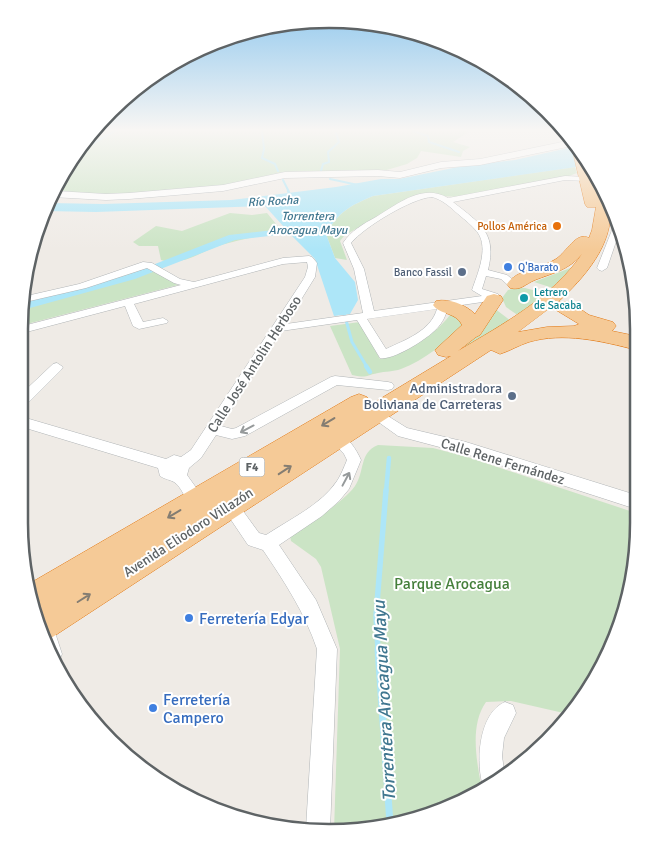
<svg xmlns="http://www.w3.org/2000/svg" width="657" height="852" font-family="Signika,sans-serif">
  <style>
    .green { fill: #cbe4c5 }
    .water { fill: #ade6f8 }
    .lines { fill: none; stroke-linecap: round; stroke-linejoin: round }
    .stream-far5 { stroke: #ade6f8; stroke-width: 2 }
    .stream-far4 { stroke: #ade6f8; stroke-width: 2.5 }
    .stream-far3 { stroke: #ade6f8; stroke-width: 3 }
    .stream-far2 { stroke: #ade6f8; stroke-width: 4.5 }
    .stream-far1 { stroke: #ade6f8; stroke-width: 5.5 }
    .stream { stroke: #ade6f8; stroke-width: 7 }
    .canal { fill: #ade6f8; fill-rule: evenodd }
    .street-casing { stroke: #b1b5b7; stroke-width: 1 }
    .secondary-casing { stroke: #b2b7ba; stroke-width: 1 }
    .highway-casing { stroke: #e27813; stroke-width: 1 }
    .street { fill: #fff; fill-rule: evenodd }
    .secondary { fill: #fff; fill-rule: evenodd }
    .highway { fill: #f5ca97; fill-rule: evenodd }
    .oneway { stroke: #847d72 }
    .oneway2 { stroke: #969a9b }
    .food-dot { fill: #e8710a; stroke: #fff; stroke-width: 2 }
    .shop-dot { fill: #3f7fe0; stroke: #fff; stroke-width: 2 }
    .service-dot { fill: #5c6f8a; stroke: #fff; stroke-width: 2 }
    .culture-dot { fill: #0f9aa8; stroke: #fff; stroke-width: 2 }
    .labels { text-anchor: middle; stroke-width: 4; stroke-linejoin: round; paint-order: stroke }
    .far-food-label { font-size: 11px; fill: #c56008; stroke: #fff; text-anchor: end }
    .far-shop-label { font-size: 11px; fill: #366cbe; stroke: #fff; text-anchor: start }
    .far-service-label { font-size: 11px; fill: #4e5e75; stroke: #fff; text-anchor: end }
    .far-culture-label { font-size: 11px; fill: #0d838f; stroke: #fff; text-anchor: start }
    .far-water-label { font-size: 12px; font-style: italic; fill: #407790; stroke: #fff }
    .shield { fill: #fff; stroke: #8e9293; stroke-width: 1 }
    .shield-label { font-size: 12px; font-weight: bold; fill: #5e6365 }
    .street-label { font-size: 14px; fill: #5e6365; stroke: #fff }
    .service-label { font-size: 14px; fill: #4e5e75; stroke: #fff; text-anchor: end }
    .near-park-label { font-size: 16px; fill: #457f3b; stroke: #fff }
    .near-shop-label { font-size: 16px; fill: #366cbe; stroke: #fff; text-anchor: start }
    .near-water-label { font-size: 18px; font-style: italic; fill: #407790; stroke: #fff }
    .rim { fill: none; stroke: #5e6365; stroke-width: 2.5 }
  </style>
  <rect width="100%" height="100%" fill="#efebe6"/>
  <g class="green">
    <polygon points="92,131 470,131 453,142 470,147 463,151 461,157 421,151 417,158 407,164 380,172 300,174 223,187 102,196 55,193 62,184 60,183 83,140"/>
    <path d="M575,167l2,6 -8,3 -110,21 -37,-2 -23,8 -55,33 -4,5 7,19 -12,-2 -9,-24c13,-23 24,-28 47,-38z"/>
    <path d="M230,213l22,2 15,-2 15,18c-20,5 -41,8 -61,14 -19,6 -39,22 -60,15l-3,-14h-19l-6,-4 23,-16 26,5z"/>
    <polygon points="573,267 553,288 534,282"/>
    <path d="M143,268c7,0 27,13 35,17l-159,41 1,-23 66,-15z"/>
    <polygon points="516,288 525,288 548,294 519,316 506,307 502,298 508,290"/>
    <path d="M494,308l17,13 -42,27 -5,-3c16,-9 25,-19 30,-37z"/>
    <path d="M452,312l12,12c-18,18 -39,36 -63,45 -8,3 -16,2 -23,4 -14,3 -10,5 -26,2l-22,-49 30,-4 20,37c25,-4 58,-26 72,-47z"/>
    <path d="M378,445l55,3 34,9 169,56v51l-21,78 -29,53 -18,19 -57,-13 -25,1c-17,24 -9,61 -4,88l-54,27 -80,16 -14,-2 6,-182 -19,-82 -5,-8 -25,-18 -1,-5c19,-14 51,-31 65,-50 10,-14 4,-34 23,-41z"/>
  </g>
  <path class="water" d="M568,148h9l9,9 4,8 -217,31c-23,10 -34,15 -47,38l9,24 20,24 3,18 -8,14 -16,2 -19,-57 -22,-22 -28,-31 -169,6 -51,-1 4,-8 54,1 128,-4 105,-13 45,-8h18l59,-12 57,-7z"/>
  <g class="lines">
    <g class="stream-far5">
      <polyline points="262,131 264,149 262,158 275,164 278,171"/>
      <polyline points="413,131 428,136 429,142 459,152"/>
      <polyline points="75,154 115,131"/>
      <polyline points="321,171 323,164 329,162 328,152 339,142 336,133"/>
      <polyline points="330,179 358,185"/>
      <polyline points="283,180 289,192"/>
    </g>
    <polyline class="stream-far4" points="288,191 291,197"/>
    <polyline class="stream-far3" points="343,309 352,342 367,367"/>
    <g class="stream-far2">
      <polyline points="366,366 370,372"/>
      <polyline points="386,492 389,458"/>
    </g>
    <polyline class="stream-far1" points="378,650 376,616 386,490"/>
    <polyline class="stream" points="378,649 390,824"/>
    <polygon class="canal" points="309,226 313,227 313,231 235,240 135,279 19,311 20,303 127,275 229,235"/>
    <g class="street-casing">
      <g id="street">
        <path d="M565,176l22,1 4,2 -4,2 -22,-1 -112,22c28,22 44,31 35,68l19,5 11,9 -1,2h-8l-8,-7 -15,-3 -4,13 16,5 1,2 -3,4 -48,7c-2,7 -4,13 -9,19 -8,11 -46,35 -59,32l-23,-38 -76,11 -60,95 11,3 4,-1 95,-51 4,-1 53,6 4,1 2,3 -2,3 -4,1 -51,-5 -92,51 -13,3 -16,-4 -15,23 -12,10 -2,7 18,25 -2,5c-17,6 -18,-16 -29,-23 -3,-2 -10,-3 -14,-6l-2,-8 -139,-42v-10l147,43 8,-4 7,2 10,-7 114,-173 3,-10 -1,-5 -24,2 -149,40 9,18 20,-4 5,3 -1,2 -28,6 -6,-3 -8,-20 -106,28v-7l162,-42 -7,-2 -27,-15 -61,20 -65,15 1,-6 57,-13 64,-22 9,1 28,16 14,3 89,-24 26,-2 3,1 5,6 -2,14 -29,47 77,-11 -9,-44 -11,-26c8,-12 20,-19 33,-26 22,-13 46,-34 72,-19zM432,197c11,3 18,10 26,17 7,6 15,12 20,19 11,16 -1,42 -6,57l10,6 -108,15 -10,-42 -13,-26c13,-16 61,-45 81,-46zM437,309c-6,22 -32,31 -51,40l-19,-30z"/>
        <polygon points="615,216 620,230 607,268 602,271 599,270 597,268 612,230 613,218"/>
        <polygon points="57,363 63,367 61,370 24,407 19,409 19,396 53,364"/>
        <polygon points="375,408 407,428 466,442 636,495 636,509 466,454 398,436 370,416 368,413 370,410"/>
        <path d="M336,432c12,4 20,17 25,28l-12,29 -10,12 -17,15 -43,29 37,55 21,49 -7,182 -24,-3 11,-179c-12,-36 -33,-68 -54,-99l-15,-5 -27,-40 2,-5 6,-2 6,2 24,33 7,2c24,-16 55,-30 71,-54 4,-6 7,-14 10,-21l-3,-6 -15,-17 2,-4z"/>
        <polygon points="43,614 50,617 62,654 58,663 55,664 36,619"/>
        <path d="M505,702l8,3 3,8 -12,25 -2,18 3,21 -21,12c-9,-24 -6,-76 21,-87z"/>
      </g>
    </g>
    <g class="secondary-casing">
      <polygon id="secondary" points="567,141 572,142 577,147 567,147 480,165 441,168 400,178 378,176 285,178 223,191 129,199 106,200 52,197 56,191 106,194 129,193 223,185 285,172 378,170 400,172 441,162 480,159"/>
    </g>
    <g class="highway-casing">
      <path id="highway" d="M575,145l11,12 7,24 4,-2c4,8 12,18 13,28 4,37 -26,71 -52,95h12l19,13 24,7 3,4 -4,5 24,5v14c-34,-9 -73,-18 -107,-8 -10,3 -19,9 -29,12l-9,-4 -446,292 -16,-38 -2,-19 324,-188 8,-3 8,3 4,6 -1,2 81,-49 -5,1 -8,-2 -3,-5 27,-25c-6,-13 -22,-10 -29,-20l3,-4c13,-3 30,4 39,13l12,-18 7,-2 7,2 2,4 -23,35 -4,2 -18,14c45,-27 94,-53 124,-97 -13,16 -29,19 -47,26 -10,4 -14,11 -25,8l-3,-4c10,-15 34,-15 49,-25 11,-7 20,-28 33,-21l3,-8 4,-23h-9l-2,-3 -13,-56zM554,305l2,5 23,14 -5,2 -27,1 -29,5z"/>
    </g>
    <use href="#street" class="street"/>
    <use href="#secondary" class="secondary"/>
    <use href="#highway" class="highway"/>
  </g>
  <defs><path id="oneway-shaft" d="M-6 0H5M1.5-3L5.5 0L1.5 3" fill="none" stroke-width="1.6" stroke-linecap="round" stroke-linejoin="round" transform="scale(1.25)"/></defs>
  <g class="oneway">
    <use href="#oneway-shaft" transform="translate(328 422) rotate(149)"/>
    <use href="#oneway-shaft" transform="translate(285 470) rotate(-33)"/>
    <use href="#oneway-shaft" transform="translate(174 514) rotate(149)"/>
    <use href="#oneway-shaft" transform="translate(84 598) rotate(-32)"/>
  </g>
  <g class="oneway2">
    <use href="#oneway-shaft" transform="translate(247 429) rotate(152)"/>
    <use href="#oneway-shaft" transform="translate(346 479) rotate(-62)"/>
  </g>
  <linearGradient id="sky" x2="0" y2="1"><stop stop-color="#90c8ee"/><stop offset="0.52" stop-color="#f8f6f4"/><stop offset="1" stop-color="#f8f6f4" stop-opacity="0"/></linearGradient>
  <rect width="657" height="250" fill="url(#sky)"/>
  <circle class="food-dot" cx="557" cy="226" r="5"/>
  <g class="shop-dot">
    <circle cx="508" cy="267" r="5"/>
    <circle cx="189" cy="618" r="5"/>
    <circle cx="153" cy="708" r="5"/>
  </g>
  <g class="service-dot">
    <circle cx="462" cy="272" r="5"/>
    <circle cx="512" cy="396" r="5"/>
  </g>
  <circle class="culture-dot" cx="524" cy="298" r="5"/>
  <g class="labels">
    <g class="far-food-label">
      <text x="547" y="230">Pollos América</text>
    </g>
    <g class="far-shop-label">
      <text x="518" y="271">Q'Barato</text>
    </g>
    <g class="far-service-label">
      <text x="452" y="276">Banco Fassil</text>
    </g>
    <g class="far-culture-label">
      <text x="534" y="296">Letrero<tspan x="534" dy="13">de Sacaba</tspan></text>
    </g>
    <g class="far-water-label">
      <text transform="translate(273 201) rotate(-3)" y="4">Río Rocha</text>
      <text x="308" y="220">Torrentera<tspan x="308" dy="14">Arocagua Mayu</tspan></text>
    </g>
    <rect class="shield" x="239.5" y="457.5" width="25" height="19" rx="4"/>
    <g class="shield-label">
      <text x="252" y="471">F4</text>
    </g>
    <g class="street-label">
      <text transform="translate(254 364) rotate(-57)" y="5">Calle José Antolin Herboso</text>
      <text transform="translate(503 461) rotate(17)" y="5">Calle Rene Fernández</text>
      <text transform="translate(188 532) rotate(-33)" y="5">Avenida Eliodoro Villazón</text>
    </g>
    <g class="service-label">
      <text x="502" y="393">Administradora<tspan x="502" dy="16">Boliviana de Carreteras</tspan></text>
    </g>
    <g class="near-park-label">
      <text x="452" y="589">Parque Arocagua</text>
    </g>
    <g class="near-shop-label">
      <text x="199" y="624">Ferretería Edyar</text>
      <text x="163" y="705">Ferretería<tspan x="163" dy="18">Campero</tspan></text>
    </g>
    <g class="near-water-label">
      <text transform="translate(384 701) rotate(-93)" y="6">Torrentera Arocagua Mayu</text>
    </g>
  </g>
  <path d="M0 0H657V852H0ZM329 28H329A301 301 0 0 1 630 329V523A301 301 0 0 1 329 824H329A301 301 0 0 1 28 523V329A301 301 0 0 1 329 28Z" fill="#fff" fill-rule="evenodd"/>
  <path class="rim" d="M329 28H329A301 301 0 0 1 630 329V523A301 301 0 0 1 329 824H329A301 301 0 0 1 28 523V329A301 301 0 0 1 329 28Z"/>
</svg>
